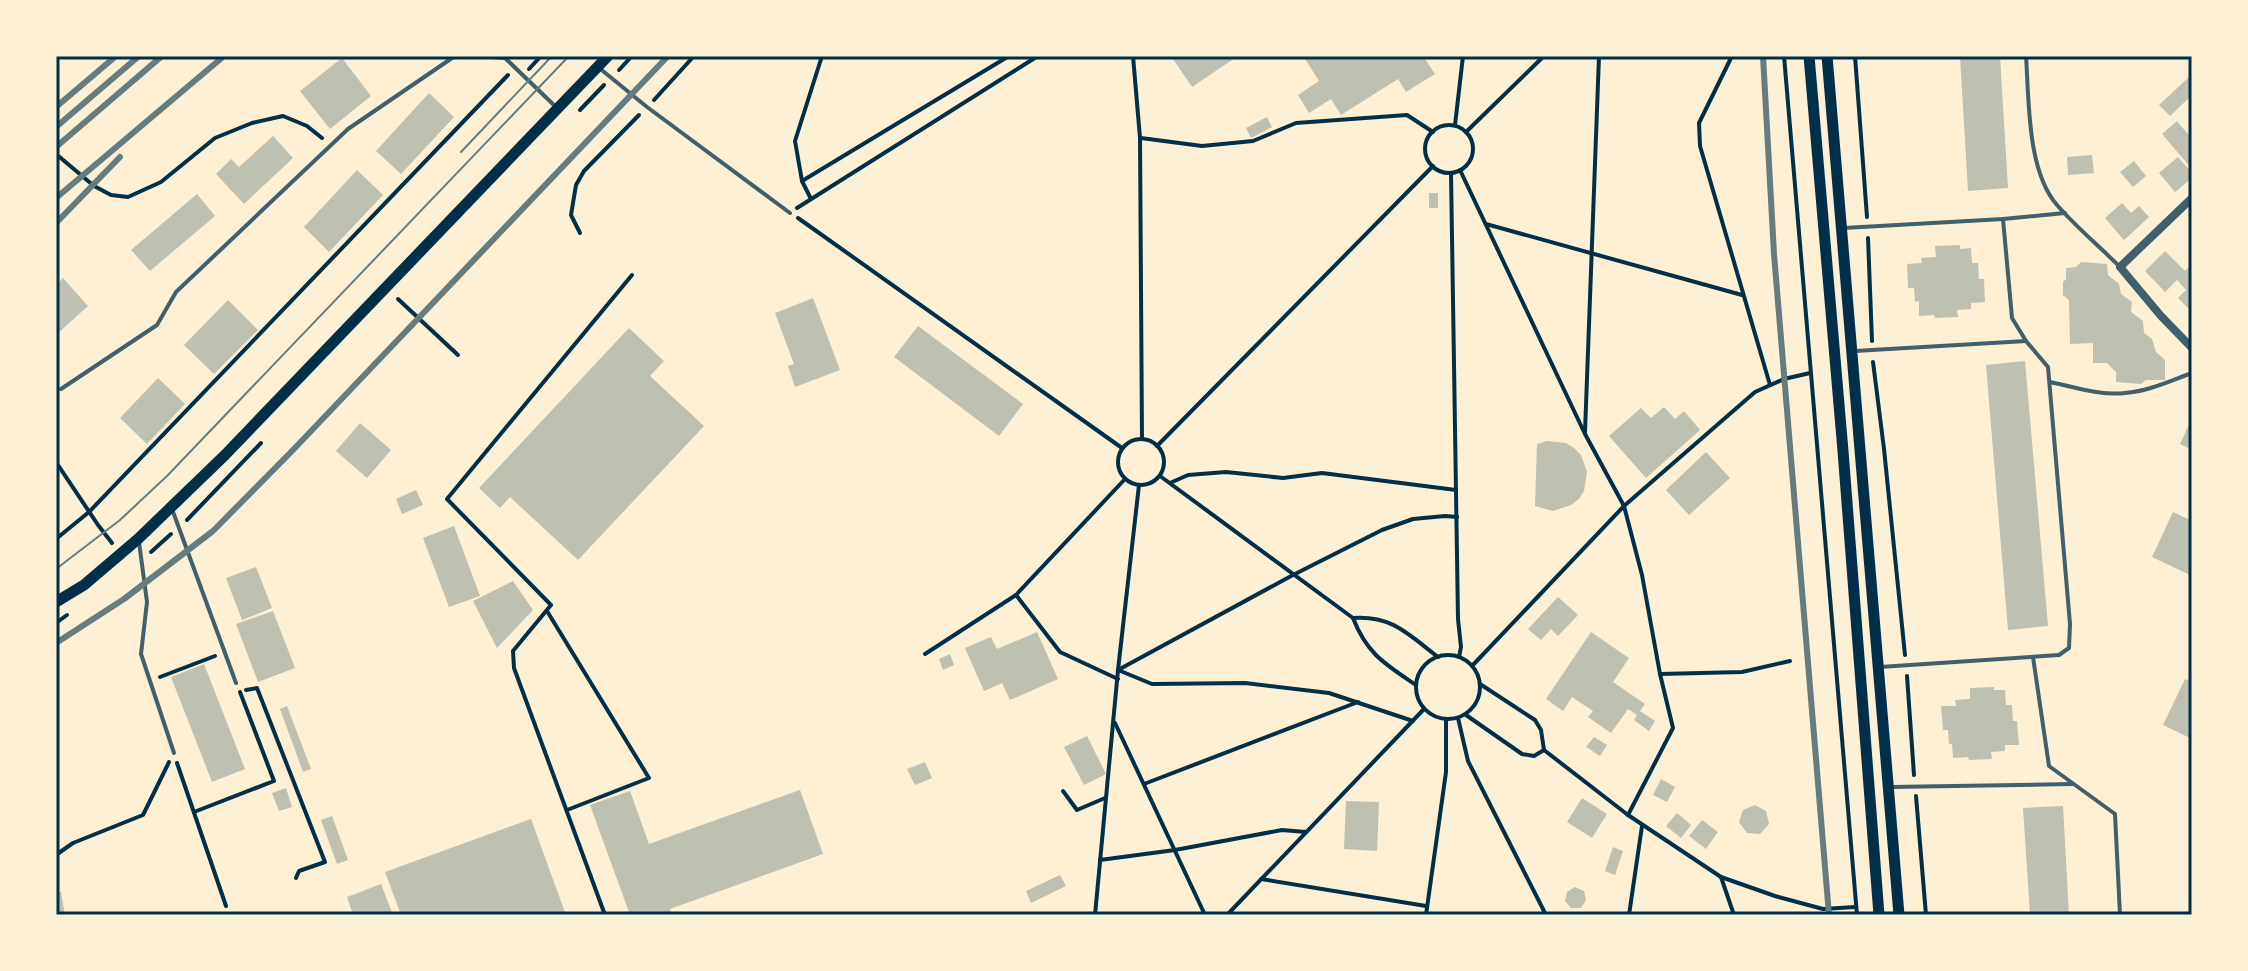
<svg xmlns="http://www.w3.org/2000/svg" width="2248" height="971" font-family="'Sofia Sans Condensed',sans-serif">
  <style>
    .building { fill: #bec0b2 }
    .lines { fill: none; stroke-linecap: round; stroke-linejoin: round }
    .path { stroke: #003049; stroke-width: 4 }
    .service { stroke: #3f606c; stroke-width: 4 }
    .minor { stroke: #3f606c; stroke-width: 8 }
    .secondary { stroke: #003049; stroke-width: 11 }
    .tram { stroke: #657d81; stroke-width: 2 }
    .rail { stroke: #657d81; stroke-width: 6 }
    .neatline { fill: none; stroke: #003049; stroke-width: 3 }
  </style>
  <rect width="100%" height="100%" fill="#fdf0d5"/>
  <g class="building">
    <polygon points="1171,56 1238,56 1192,87"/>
    <polygon points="1310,56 1423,56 1435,74 1406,92 1398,79 1341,115 1331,99 1309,113 1298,95 1319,81 1305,59"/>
    <polygon points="1960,56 2000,56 2008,188 1968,191"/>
    <polygon points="342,58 371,96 330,129 300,91"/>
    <polygon points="2189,77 2192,80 2192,95 2170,116 2159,105"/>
    <polygon points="429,93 454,117 401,174 376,151"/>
    <polygon points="1267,117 1272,127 1251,138 1246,128"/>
    <polygon points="2177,121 2192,139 2189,144 2192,148 2192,169 2162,134"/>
    <polygon points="273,136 293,158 244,204 216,174 231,159 239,167"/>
    <polygon points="2092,155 2094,173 2068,175 2067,157"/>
    <polygon points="2178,157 2192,173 2192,178 2175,192 2159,173"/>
    <polygon points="2134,161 2146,176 2133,187 2120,172"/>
    <polygon points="357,170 383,195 329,252 304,227"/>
    <rect x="1429" y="193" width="9" height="15"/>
    <polygon points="197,194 215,216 150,271 131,250"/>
    <polygon points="2122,203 2131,213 2139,206 2149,217 2124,240 2105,218"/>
    <polygon points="1960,245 1960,249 1971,248 1972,263 1978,263 1979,279 1984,279 1985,302 1971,303 1971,309 1957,310 1958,317 1935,318 1934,315 1919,316 1919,301 1915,302 1914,288 1908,288 1907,264 1922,263 1921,258 1936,257 1935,246"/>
    <polygon points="2165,251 2185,271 2189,267 2192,271 2192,306 2189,309 2178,298 2186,290 2177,280 2165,292 2145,271"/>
    <polygon points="2081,262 2107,264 2108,275 2119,284 2121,294 2132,302 2131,312 2143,321 2144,333 2152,339 2156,352 2165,360 2165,380 2146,380 2141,384 2116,382 2116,372 2107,363 2093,363 2093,343 2070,344 2069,300 2063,295 2063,282 2066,279 2066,268 2076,267"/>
    <polygon points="63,278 88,306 56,335 56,285"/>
    <polygon points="813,298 840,370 795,387 788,366 794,364 775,313"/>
    <polygon points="228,300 258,330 214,374 184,345"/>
    <polygon points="918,326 1023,404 999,436 894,357"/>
    <polygon points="629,328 664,361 650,376 704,426 578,560 510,497 500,508 479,488"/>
    <polygon points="2025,361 2048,626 2008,630 1986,365"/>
    <polygon points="158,378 185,404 147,444 120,418"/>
    <polygon points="1664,407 1675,419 1684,411 1700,430 1646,478 1609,436 1641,408 1651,418"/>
    <polygon points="2192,418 2192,450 2180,444"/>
    <polygon points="360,423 391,450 367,478 336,451"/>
    <polygon points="1547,441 1566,443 1574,448 1581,455 1587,472 1584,491 1579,499 1571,505 1553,511 1535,506 1537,444"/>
    <polygon points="1706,452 1730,478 1689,515 1666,490"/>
    <polygon points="416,490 423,505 402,514 396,499"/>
    <polygon points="2173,512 2192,521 2192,576 2152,557"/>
    <polygon points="454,526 480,596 449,607 423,538"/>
    <polygon points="256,567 272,608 242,620 226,578"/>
    <polygon points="513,581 533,610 497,648 473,601"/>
    <polygon points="1558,597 1578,615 1558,636 1551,629 1541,640 1528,629"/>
    <polygon points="273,611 295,668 258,682 236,624"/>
    <polygon points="1037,632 1058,679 1010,700 1002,683 984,691 965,648 991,637 997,649"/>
    <polygon points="1591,632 1629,658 1613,682 1645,704 1640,711 1655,721 1649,731 1634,720 1637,715 1628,709 1611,733 1588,717 1593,711 1572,697 1563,711 1546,699"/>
    <polygon points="950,654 954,665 943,670 939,659"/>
    <polygon points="204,664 245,769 212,782 171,677"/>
    <polygon points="2185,679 2192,682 2192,739 2163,725"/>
    <polygon points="1994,687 1994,690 2005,690 2006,705 2012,705 2013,721 2017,721 2019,745 2005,745 2005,751 1991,752 1992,759 1969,760 1968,757 1953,758 1952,744 1949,744 1948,730 1943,730 1941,706 1956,706 1955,700 1970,699 1970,688"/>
    <polygon points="287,706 311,769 303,772 280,709"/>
    <polygon points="1087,736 1106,774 1084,785 1064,747"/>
    <polygon points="1594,737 1607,745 1600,756 1586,747"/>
    <polygon points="925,762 932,778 915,785 907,769"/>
    <polygon points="1661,779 1675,787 1667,802 1653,795"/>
    <polygon points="286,788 292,807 279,811 272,793"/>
    <polygon points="800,790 823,854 670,909 672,915 630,915 590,805 630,791 649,844"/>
    <polygon points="1582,798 1607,814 1592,838 1567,822"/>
    <polygon points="1346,801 1379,802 1377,851 1344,849"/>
    <polygon points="1755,805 1766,811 1769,824 1760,834 1747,833 1739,822 1743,810"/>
    <polygon points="2063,806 2069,915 2030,915 2023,808"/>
    <polygon points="1677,813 1691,825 1681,838 1666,826"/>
    <polygon points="332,816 348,860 337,864 321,820"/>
    <polygon points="531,819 566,915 401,915 385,872"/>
    <polygon points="1702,820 1718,832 1706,849 1689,836"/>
    <polygon points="1613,847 1623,851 1615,875 1605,871"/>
    <polygon points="1060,875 1066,886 1031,903 1026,891"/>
    <polygon points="381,884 393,915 353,915 347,897"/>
    <polygon points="1575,887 1584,891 1586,900 1581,908 1571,908 1565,901 1567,892"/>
    <polygon points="61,892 65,915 56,915 56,893"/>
  </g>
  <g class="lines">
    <g class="path">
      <polyline points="1133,56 1140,138 1142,439"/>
      <polyline points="1732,56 1699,123 1700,146 1770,385"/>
      <polyline points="1784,56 1857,915"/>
      <polyline points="1855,56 1867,217"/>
      <polyline points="529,69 541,56"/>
      <polyline points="619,70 632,56"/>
      <polyline points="654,100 694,56"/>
      <polyline points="580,110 604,85"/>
      <polyline points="1455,125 1463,56"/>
      <circle cx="1449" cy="149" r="24"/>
      <polyline points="1466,132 1544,56"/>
      <polyline points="1141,138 1202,146 1253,141 1296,123 1407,115 1433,132"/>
      <polyline points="56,154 94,186 111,195 128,197 161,182 215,138 252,123 283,116 307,126 322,138"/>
      <polyline points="1460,170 1585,434 1624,506 1642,575 1660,674 1673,728 1628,815"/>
      <polyline points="1451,173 1458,619 1461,647 1459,657"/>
      <polyline points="802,181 1009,56"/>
      <polyline points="811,199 802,181 795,141 822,56"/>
      <polyline points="797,208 1038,56"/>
      <polyline points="798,218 1122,448"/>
      <polyline points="1486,224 1742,295"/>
      <polyline points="580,233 571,215 576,185 584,171 639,115"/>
      <polyline points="1868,238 1872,341"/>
      <polyline points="398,299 458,355"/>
      <polyline points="1873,362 1884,449 1905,655"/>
      <polyline points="1585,432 1599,56"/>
      <circle cx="1141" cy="462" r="23"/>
      <polyline points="1157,446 1433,166"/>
      <polyline points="56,462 98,525 112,543"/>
      <path d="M1160,476l193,142c14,36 32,46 63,67"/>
      <polyline points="1170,483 1188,475 1226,472 1283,478 1322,473 1456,490"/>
      <polyline points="187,520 261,443"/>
      <polyline points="56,539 89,512 508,75"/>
      <polyline points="151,552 171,534"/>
      <polyline points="1016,595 1060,652 1118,679"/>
      <polyline points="547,611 649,778 567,810"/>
      <path d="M1353,618c39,-3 56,17 85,39"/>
      <polyline points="56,623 67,615"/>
      <polyline points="925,654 1016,595 1125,479"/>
      <circle cx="1448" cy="687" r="32"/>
      <polyline points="1472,666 1624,506 1755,392 1784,379 1810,373"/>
      <polyline points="1118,670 1293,575 1382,530 1413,519 1445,516 1457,517"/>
      <polyline points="1118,670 1152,684 1245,683 1329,693 1413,721"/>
      <polyline points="1660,674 1742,672 1790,661"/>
      <polyline points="1907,676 1914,775"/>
      <polyline points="160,677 215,656"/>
      <polyline points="246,690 257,688 325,862 299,871 296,878"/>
      <polyline points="1466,715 1522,754 1534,756 1544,750 1541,730 1535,720 1480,684"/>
      <polyline points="1458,718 1468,761 1546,915"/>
      <polyline points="1115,723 1205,915"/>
      <polyline points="1544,750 1628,815 1721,877 1775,896 1823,909 1855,907"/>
      <polyline points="177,763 226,906"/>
      <polyline points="1144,784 1358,702"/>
      <polyline points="1063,791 1077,810 1105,798"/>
      <polyline points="1916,796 1926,915"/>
      <polyline points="194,812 274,781 240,692"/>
      <polyline points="56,855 73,843 143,815 169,762"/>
      <polyline points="1100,860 1175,850 1282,830 1306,832"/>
      <polyline points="1721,877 1734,915"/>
      <polyline points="1261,879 1426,906"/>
      <polyline points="605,915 514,668 513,651 551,605 447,499 632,275"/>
      <polyline points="1095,915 1118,670 1139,485"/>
      <polyline points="1227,915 1424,709"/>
      <polyline points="1426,915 1446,772 1446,719"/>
      <polyline points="1629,915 1642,826"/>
    </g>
    <g class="service">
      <polyline points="479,56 505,58 556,107"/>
      <path d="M2026,56c3,43 1,115 31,149 19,22 42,41 62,61"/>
      <polyline points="598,67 647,107 790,213"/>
      <polyline points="1844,228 2003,219 2065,213"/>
      <polyline points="1855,351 2026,341"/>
      <path d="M2050,382c24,5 51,14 75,11 24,-2 45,-12 67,-20"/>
      <polyline points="61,389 157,325 176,292 348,129 455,56"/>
      <polyline points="172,509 236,683"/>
      <polyline points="139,542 147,602 141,654 174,753"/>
      <polyline points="2033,657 2049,766 2115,814 2120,915"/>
      <polyline points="1880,667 2059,655 2069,648 2070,624 2048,367 2026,341 2012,318 2003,219"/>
      <polyline points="1890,787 2073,784"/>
    </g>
    <polyline class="minor" points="2192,198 2120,267 2161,316 2192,348"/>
    <g class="secondary">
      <polyline points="1809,56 1843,451 1879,915"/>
      <polyline points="1827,56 1899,915"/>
      <polyline points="56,602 84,585 138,539 225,455 608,56"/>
    </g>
    <g class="tram">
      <polyline points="461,152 552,56"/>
      <polyline points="56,569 120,520 167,476 569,56"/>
    </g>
    <g class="rail">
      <polyline points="1763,56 1774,254 1829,915"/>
      <polyline points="56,107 116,56"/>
      <polyline points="56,127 139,56"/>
      <polyline points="56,147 162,56"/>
      <polyline points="56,198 224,56"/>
      <polyline points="56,223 120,157"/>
      <polyline points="56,643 124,599 213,531 293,450 668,56"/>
    </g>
  </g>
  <rect width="2248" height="971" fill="none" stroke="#fdf0d5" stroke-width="116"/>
  <rect x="58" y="58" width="2132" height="855" class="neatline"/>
</svg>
